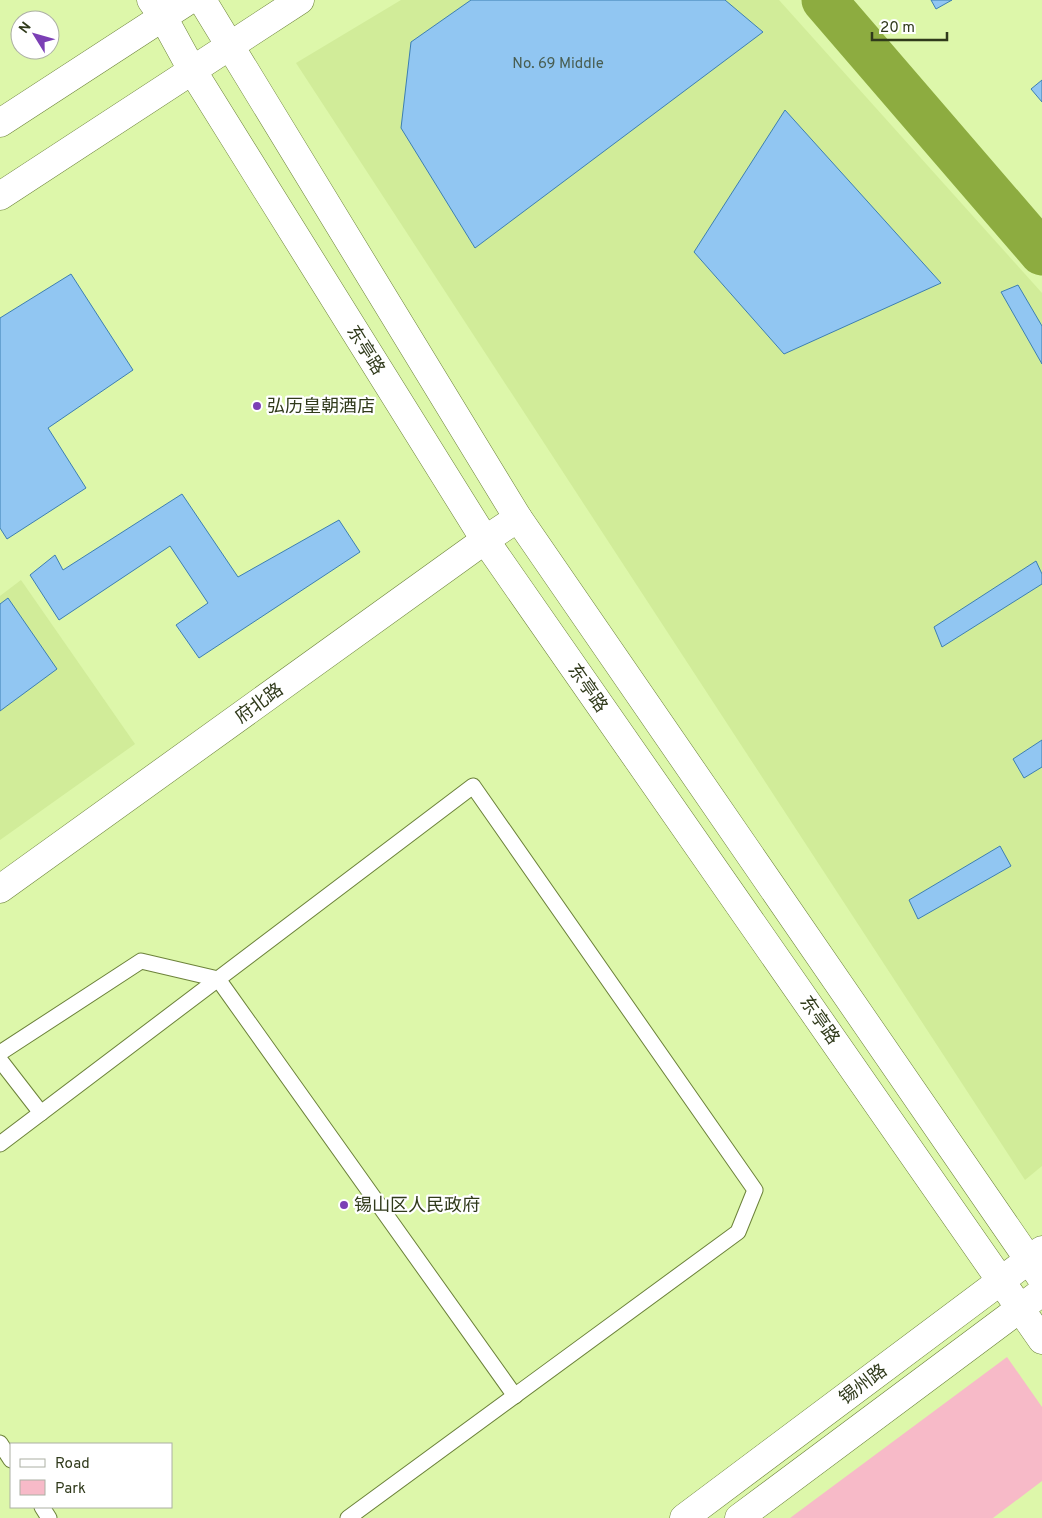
<svg xmlns="http://www.w3.org/2000/svg" width="1042" height="1518" font-family="Overpass,'Noto Sans SC',sans-serif">
  <style>
    .built { fill: #d1ec99 }
    .green { fill: #f7bac8 }
    .lines { fill: none; stroke-linecap: round; stroke-linejoin: round }
    .river { stroke: #8dac40; stroke-width: 45 }
    .building { fill: #91c6f2; stroke: #3d7fb1 }
    .service-casing { stroke: #6c823a; stroke-width: 17 }
    .minor-casing { stroke: #6c823a; stroke-width: 29 }
    .tertiary-casing { stroke: #6c823a; stroke-width: 29 }
    .secondary-casing { stroke: #6c823a; stroke-width: 29 }
    .service { stroke: #fff; stroke-width: 15 }
    .minor { stroke: #fff; stroke-width: 28 }
    .tertiary { stroke: #fff; stroke-width: 28 }
    .secondary { stroke: #fff; stroke-width: 28 }
    .poi-dot { fill: #7b3fb5; stroke: #fff; stroke-width: 2 }
    .labels { text-anchor: middle; stroke-width: 4.5; stroke-linejoin: round; paint-order: stroke }
    .number-label { font-size: 15px; fill: #485d51 }
    .street-label { font-size: 18px; fill: #303a1b; stroke: #fff }
    .poi-label { font-size: 18px; fill: #303a1b; stroke: #fff; text-anchor: start }
  </style>
  <rect width="100%" height="100%" fill="#ddf7aa"/>
  <g class="built">
    <polygon points="401,0 779,0 1042,293 1042,1166 1025,1180 296,63"/>
    <polygon points="21,580 135,744 0,840 0,596"/>
  </g>
  <polygon class="green" points="1007,1357 1042,1407 1042,1481 993,1518 790,1518"/>
  <g class="lines">
    <polyline class="river" points="824,0 1042,253"/>
  </g>
  <g class="building">
    <polygon points="471,0 725,0 763,32 475,248 401,128 411,42"/>
    <polygon points="931,0 952,0 936,9"/>
    <polygon points="1042,80 1042,102 1031,89"/>
    <polygon points="785,110 941,283 784,354 694,252"/>
    <polygon points="71,274 133,370 48,428 86,488 7,539 0,528 0,318"/>
    <polygon points="1018,285 1042,326 1042,364 1001,292"/>
    <polygon points="182,494 238,577 339,520 360,552 199,658 176,625 208,603 170,546 59,620 30,575 55,555 63,570"/>
    <polygon points="1036,561 1042,574 1042,584 942,647 934,627"/>
    <polygon points="8,598 57,669 0,711 0,604"/>
    <polygon points="1042,740 1042,767 1024,778 1013,759"/>
    <polygon points="1000,846 1011,866 918,919 909,900"/>
  </g>
  <g class="lines">
    <g class="service-casing">
      <g id="service">
        <polyline points="0,1053 141,961 218,979 515,1396"/>
        <polyline points="0,1060 41,1113"/>
        <polyline points="0,1144 473,786 755,1190 738,1232 348,1518"/>
        <polyline points="0,1443 11,1460"/>
        <polyline points="42,1507 49,1518"/>
      </g>
    </g>
    <g class="minor-casing">
      <polyline id="minor" points="0,889 485,540 518,518"/>
    </g>
    <g class="tertiary-casing">
      <g id="tertiary">
        <polyline points="684,1518 1042,1250"/>
        <polyline points="739,1518 1042,1292"/>
      </g>
    </g>
    <g class="secondary-casing">
      <g id="secondary">
        <polyline points="151,0 163,17 192,70 485,540 1042,1340"/>
        <polyline points="202,0 518,518 1042,1279"/>
        <polyline points="0,123 189,0"/>
        <polyline points="0,196 300,0"/>
      </g>
    </g>
    <use href="#service" class="service"/>
    <use href="#minor" class="minor"/>
    <use href="#tertiary" class="tertiary"/>
    <use href="#secondary" class="secondary"/>
  </g>
  <g class="poi-dot">
    <circle cx="257" cy="406" r="5"/>
    <circle cx="344" cy="1205" r="5"/>
  </g>
  <g class="labels">
    <g class="number-label">
      <text x="558" y="68">No. 69 Middle</text>
    </g>
    <g class="street-label">
      <text transform="translate(366 350) rotate(58)" y="6">东亭路</text>
      <text transform="translate(588 688) rotate(55)" y="6">东亭路</text>
      <text transform="translate(259 703) rotate(-36)" y="6">府北路</text>
      <text transform="translate(820 1020) rotate(55)" y="6">东亭路</text>
      <text transform="translate(863 1384) rotate(-37)" y="6">锡州路</text>
    </g>
    <g class="poi-label">
      <text x="267" y="412">弘历皇朝酒店</text>
      <text x="354" y="1211">锡山区人民政府</text>
    </g>
  </g>
  <rect x="10" y="1443" width="162" height="65" fill="#ffffff" stroke="#acb0a4"/>
  <rect x="20" y="1459" width="25" height="8" fill="#ffffff" stroke="#acb0a4"/>
  <text x="55" y="1468" font-size="15" fill="#303a1b">Road</text>
  <rect x="20" y="1480" width="25" height="15" fill="#f7bac8" stroke="#acb0a4"/>
  <text x="55" y="1493" font-size="15" fill="#303a1b">Park</text>
  <g transform="translate(35 35) rotate(307)"><circle r="24" fill="#ffffff" stroke="#acb0a4"/>
  <path d="M0-4L9 19L0 12L-9 19Z" fill="#7b3fb5"/>
  <text y="-8" font-size="14" font-weight="bold" text-anchor="middle" fill="#303a1b">N</text>
  </g>
  <path d="M872 32v8h75v-8" fill="none" stroke="#303a1b" stroke-width="2.5"/>
  <text x="880" y="32" font-size="15" fill="#303a1b" stroke="#ffffff" stroke-width="4" paint-order="stroke">20 m</text>
</svg>
